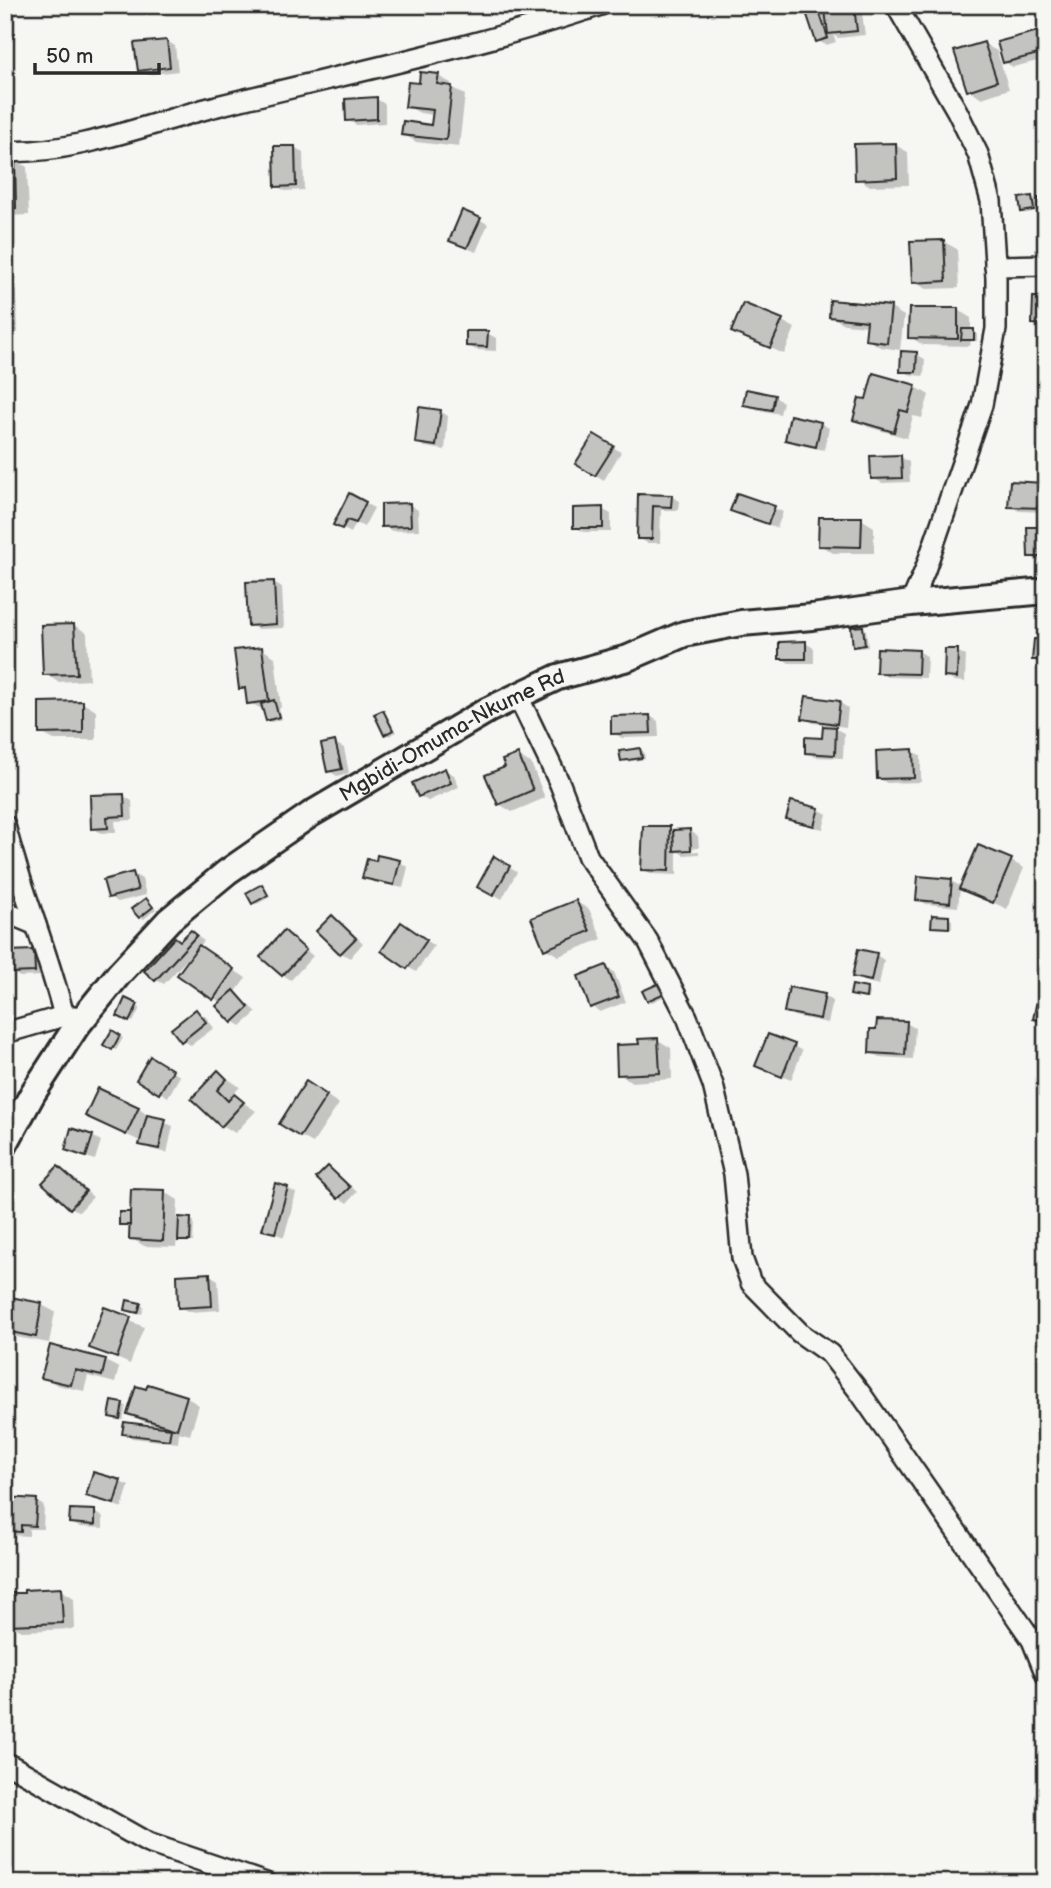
<svg xmlns="http://www.w3.org/2000/svg" width="1051" height="1888" font-family="'Balsamiq Sans',sans-serif">
  <style>
    .shadow { fill: #0003 }
    .building { fill: #c3c3c0; stroke: #2b2b2b; stroke-width: 2 }
    .lines { fill: none; stroke-linecap: round; stroke-linejoin: round }
    .minor-casing { stroke: #2b2b2b; stroke-width: 24 }
    .tertiary-casing { stroke: #2b2b2b; stroke-width: 30 }
    .minor { stroke: #f6f6f2; stroke-width: 19 }
    .tertiary { stroke: #f6f6f2; stroke-width: 24 }
    .labels { text-anchor: middle; stroke-width: 7; stroke-linejoin: round; paint-order: stroke }
    .street-label { font-size: 21px; fill: #2b2b2b; stroke: #f6f6f2 }
  </style>
  <rect width="100%" height="100%" fill="#f6f6f2"/>
  <filter id="ink" filterUnits="userSpaceOnUse"><feTurbulence type="fractalNoise" baseFrequency=".0143" numOctaves="2"/><feDisplacementMap in="SourceGraphic" scale="14" xChannelSelector="R" yChannelSelector="G"/><feConvolveMatrix kernelMatrix="1 2 1 2 8 2 1 2 1" color-interpolation-filters="sRGB"/></filter>
  <g filter="url(#ink)">
    <g class="shadow">
      <polygon points="817,6 825,11 854,8 862,13 865,35 838,38 833,35 836,42 826,45 818,41"/>
      <polygon points="1046,31 1046,59 1013,67 1004,62"/>
      <polygon points="167,41 175,46 178,71 148,75 139,70"/>
      <polygon points="984,44 997,51 1009,89 982,98 969,90"/>
      <polygon points="438,76 451,83 451,87 465,95 459,147 416,142 403,134 433,127 434,115 420,113 407,106"/>
      <polygon points="376,99 385,104 385,123 356,125 348,120"/>
      <polygon points="895,145 908,152 909,185 870,186 857,178"/>
      <polygon points="294,147 303,152 304,190 285,191 277,186"/>
      <polygon points="5,160 14,160 27,167 29,215 5,216"/>
      <polygon points="1032,197 1035,199 1037,211 1027,213 1023,211"/>
      <polygon points="480,220 488,224 476,252 460,245"/>
      <polygon points="944,242 957,249 959,288 927,289 913,282"/>
      <polygon points="5,286 17,291 18,333 5,333"/>
      <polygon points="1046,299 1046,330 1034,323"/>
      <polygon points="891,308 904,316 900,350 880,347 867,339 868,326 844,324 830,316"/>
      <polygon points="958,310 971,318 971,331 977,333 977,341 971,341 970,346 923,345 910,337"/>
      <polygon points="782,321 795,328 784,354 733,331"/>
      <polygon points="487,333 496,338 496,351 476,350 468,345"/>
      <polygon points="916,354 925,359 924,376 911,375 902,371"/>
      <polygon points="874,375 916,387 929,395 922,418 913,416 907,438 868,427 855,419 867,402"/>
      <polygon points="774,397 783,402 780,414 754,409 745,404"/>
      <polygon points="440,411 448,416 445,450 425,447 417,443"/>
      <polygon points="820,423 829,428 824,450 795,444 787,439"/>
      <polygon points="594,436 621,452 604,480 577,464"/>
      <polygon points="901,457 909,462 910,482 882,483 873,478"/>
      <polygon points="1044,484 1046,485 1046,519 1045,512 1019,511 1010,506"/>
      <polygon points="349,495 374,508 364,527 356,523 351,533 335,524"/>
      <polygon points="640,496 671,496 680,501 679,510 661,510 660,543 647,543 639,538"/>
      <polygon points="410,505 418,510 419,530 392,531 383,526"/>
      <polygon points="774,508 783,512 777,528 732,510"/>
      <polygon points="602,509 611,514 611,532 584,532 575,527"/>
      <polygon points="861,519 874,527 874,553 833,553 820,545"/>
      <polygon points="1046,529 1046,564 1043,564 1030,556"/>
      <polygon points="274,583 282,588 284,628 258,629 249,625"/>
      <polygon points="74,625 87,633 89,680 58,682 45,674"/>
      <polygon points="863,628 866,630 868,647 858,648 854,646"/>
      <polygon points="1044,642 1046,661 1038,661 1034,659"/>
      <polygon points="805,643 814,648 814,663 789,663 781,658"/>
      <polygon points="262,649 275,657 281,708 279,708 282,719 271,722 267,719 264,710 248,702 247,692 240,688"/>
      <polygon points="918,651 927,656 926,678 887,677 878,672"/>
      <polygon points="957,651 966,656 965,682 954,681 946,676"/>
      <polygon points="807,698 840,703 848,708 846,727 813,723 804,718"/>
      <polygon points="83,703 96,711 96,740 54,740 41,733"/>
      <polygon points="382,712 386,714 396,732 389,736 386,733"/>
      <polygon points="650,716 658,721 659,737 622,738 613,733"/>
      <polygon points="834,728 844,733 843,758 815,757 807,752 824,740"/>
      <polygon points="335,743 344,748 349,773 337,776 329,771"/>
      <polygon points="640,749 644,752 645,759 626,762 622,759"/>
      <polygon points="912,751 921,756 921,782 887,783 878,778"/>
      <polygon points="517,756 531,763 545,798 512,812 499,804 508,768"/>
      <polygon points="445,770 454,775 459,787 428,801 419,796"/>
      <polygon points="124,796 132,801 133,820 115,821 116,832 101,833 93,828"/>
      <polygon points="818,809 827,814 823,829 797,823 788,818"/>
      <polygon points="669,828 675,831 690,831 698,836 699,848 682,849 682,852 699,851 699,854 684,855 677,851 677,875 652,874 643,869"/>
      <polygon points="379,857 400,862 408,867 403,888 373,882 364,877 377,863"/>
      <polygon points="494,859 517,872 502,899 479,886"/>
      <polygon points="1011,861 1024,868 1007,909 960,887 958,907 926,904 918,899 951,881 962,887"/>
      <polygon points="133,874 142,879 146,895 118,902 109,897"/>
      <polygon points="262,886 270,897 257,904 253,902"/>
      <polygon points="146,900 156,909 144,919 140,917"/>
      <polygon points="576,902 589,909 602,939 559,956 546,949"/>
      <polygon points="333,917 341,922 363,943 350,958 341,953 319,931"/>
      <polygon points="948,918 952,920 952,929 933,926"/>
      <polygon points="410,929 434,946 416,972 408,967"/>
      <polygon points="191,932 204,941 199,947 246,978 235,993 257,1012 241,1026 233,1021 222,1003 214,998 189,957 164,984 156,980"/>
      <polygon points="285,933 313,956 291,980 283,975"/>
      <polygon points="33,952 42,957 43,976 20,977 11,972"/>
      <polygon points="876,955 884,960 879,985 863,981 854,977"/>
      <polygon points="606,967 614,972 626,1002 600,1012 592,1007"/>
      <polygon points="662,984 669,994 652,1002 649,1000"/>
      <polygon points="867,990 870,992 869,999 852,994"/>
      <polygon points="825,996 833,1001 828,1023 794,1016 786,1011"/>
      <polygon points="126,1000 140,1008 133,1022 119,1015"/>
      <polygon points="196,1011 205,1016 214,1028 191,1045 183,1041"/>
      <polygon points="906,1023 915,1028 913,1059 879,1057 871,1052"/>
      <polygon points="112,1032 123,1038 116,1050 106,1045"/>
      <polygon points="658,1040 671,1048 672,1079 632,1082 619,1074 641,1046"/>
      <polygon points="794,1046 802,1051 791,1080 766,1070"/>
      <polygon points="150,1059 180,1076 168,1097 138,1079"/>
      <polygon points="5,1061 8,1081 5,1081"/>
      <polygon points="218,1072 240,1087 232,1095 256,1111 235,1133 222,1125 193,1099"/>
      <polygon points="320,1091 339,1104 313,1143 300,1136"/>
      <polygon points="138,1108 150,1117 173,1126 167,1153 150,1149 141,1144 142,1142 101,1123"/>
      <polygon points="92,1136 101,1141 95,1160 67,1150"/>
      <polygon points="59,1168 93,1197 79,1212 71,1207"/>
      <polygon points="329,1168 337,1173 357,1192 347,1203 339,1198"/>
      <polygon points="287,1188 296,1193 284,1237 264,1229"/>
      <polygon points="165,1192 178,1200 177,1219 194,1221 193,1242 183,1242 177,1238 176,1247 144,1246 131,1238 132,1226 121,1224"/>
      <polygon points="210,1275 218,1280 220,1310 189,1312 180,1307"/>
      <polygon points="5,1297 42,1305 55,1312 49,1343 5,1335"/>
      <polygon points="140,1305 144,1307 142,1314 130,1311"/>
      <polygon points="105,1310 144,1327 130,1364 91,1347"/>
      <polygon points="105,1361 119,1368 115,1383 88,1376 84,1391 57,1385 44,1377"/>
      <polygon points="186,1397 199,1405 190,1435 179,1432 178,1443 132,1438 124,1433 157,1428 158,1426 142,1421 129,1413"/>
      <polygon points="122,1404 126,1406 123,1420 111,1416"/>
      <polygon points="120,1482 129,1486 122,1508 88,1495"/>
      <polygon points="5,1499 36,1501 44,1506 43,1529 29,1529 29,1536 10,1535 5,1532"/>
      <polygon points="95,1512 103,1517 103,1528 79,1527 71,1522"/>
      <polygon points="61,1590 74,1598 75,1629 22,1631 8,1624"/>
    </g>
    <g class="building">
      <polygon points="817,5 828,38 816,42 805,9"/>
      <polygon points="854,6 857,31 828,34 825,10"/>
      <polygon points="1046,29 1046,52 1003,63 997,42"/>
      <polygon points="167,40 170,67 138,71 134,43"/>
      <polygon points="984,42 997,81 967,91 954,51"/>
      <polygon points="420,72 439,74 437,84 452,86 446,140 401,135 403,121 431,125 433,110 405,107 408,82 419,83"/>
      <polygon points="377,97 377,119 346,121 345,99"/>
      <polygon points="896,143 897,178 855,180 854,144"/>
      <polygon points="274,146 295,146 296,186 275,187"/>
      <polygon points="5,158 15,158 16,208 5,209"/>
      <polygon points="1032,196 1034,210 1021,212 1019,198"/>
      <polygon points="1038,198 1046,198 1046,232 1039,232"/>
      <polygon points="462,210 481,218 467,248 449,241"/>
      <polygon points="944,240 946,281 912,283 910,241"/>
      <polygon points="5,284 9,284 10,329 5,329"/>
      <polygon points="1033,297 1046,297 1046,325 1032,324"/>
      <polygon points="830,300 891,306 887,343 865,340 867,321 829,317"/>
      <polygon points="743,303 783,319 770,348 731,332"/>
      <polygon points="909,308 958,308 958,339 908,338"/>
      <polygon points="962,329 974,329 974,340 961,340"/>
      <polygon points="466,331 488,331 487,347 466,346"/>
      <polygon points="901,351 917,352 916,372 900,372"/>
      <polygon points="873,373 916,385 908,412 900,410 894,432 853,420 859,398 866,399"/>
      <polygon points="746,389 775,395 772,410 743,405"/>
      <polygon points="419,407 441,410 436,446 415,443"/>
      <polygon points="790,415 821,422 816,447 785,440"/>
      <polygon points="594,434 614,446 595,476 575,464"/>
      <polygon points="901,455 902,478 871,479 870,456"/>
      <polygon points="1010,481 1044,483 1043,508 1008,507"/>
      <polygon points="349,493 366,502 356,523 347,520 342,529 333,525"/>
      <polygon points="737,493 775,506 768,524 730,511"/>
      <polygon points="638,494 672,495 671,507 653,506 652,539 637,539"/>
      <polygon points="410,503 411,526 381,527 381,504"/>
      <polygon points="603,507 603,528 573,528 573,508"/>
      <polygon points="819,517 862,517 861,547 818,546"/>
      <polygon points="1027,527 1046,527 1046,557 1028,557"/>
      <polygon points="274,581 276,624 248,626 246,582"/>
      <polygon points="74,624 77,674 43,675 41,625"/>
      <polygon points="863,626 865,645 853,647 851,627"/>
      <polygon points="1034,639 1045,640 1044,660 1032,660"/>
      <polygon points="806,641 806,659 779,659 779,642"/>
      <polygon points="262,647 269,701 247,704 245,688 239,689 234,650"/>
      <polygon points="877,648 919,650 918,674 876,673"/>
      <polygon points="945,649 958,649 957,678 944,677"/>
      <polygon points="806,696 840,701 837,724 802,719"/>
      <polygon points="274,700 279,717 266,721 261,704"/>
      <polygon points="83,701 83,733 39,734 39,702"/>
      <polygon points="383,710 393,730 384,735 374,714"/>
      <polygon points="650,715 651,733 611,734 611,716"/>
      <polygon points="823,726 836,727 835,755 805,753 805,737 822,738"/>
      <polygon points="335,741 342,769 327,772 321,744"/>
      <polygon points="640,748 642,758 621,761 619,751"/>
      <polygon points="913,749 914,778 877,779 876,751"/>
      <polygon points="518,754 533,790 498,805 485,775 505,767 502,760"/>
      <polygon points="445,768 451,783 418,797 412,783"/>
      <polygon points="124,794 125,816 107,817 108,828 91,829 90,795"/>
      <polygon points="791,801 819,808 814,826 786,819"/>
      <polygon points="643,826 670,826 669,871 641,870"/>
      <polygon points="690,829 691,850 674,851 673,830"/>
      <polygon points="978,845 1012,859 993,903 959,889"/>
      <polygon points="377,855 400,860 394,885 362,878 367,859 376,861"/>
      <polygon points="494,856 510,866 493,896 477,887"/>
      <polygon points="133,872 138,890 108,898 103,880"/>
      <polygon points="918,876 952,879 950,903 916,900"/>
      <polygon points="262,884 268,895 252,904 246,893"/>
      <polygon points="146,898 153,907 139,918 131,909"/>
      <polygon points="576,900 590,931 544,950 531,918"/>
      <polygon points="332,915 356,938 340,954 316,931"/>
      <polygon points="932,915 949,916 949,928 931,927"/>
      <polygon points="401,922 427,940 407,969 381,951"/>
      <polygon points="191,930 197,935 155,981 144,971 175,937 180,941"/>
      <polygon points="284,930 306,950 282,976 260,957"/>
      <polygon points="199,945 234,969 213,1000 177,975"/>
      <polygon points="858,949 877,953 871,981 852,977"/>
      <polygon points="34,950 35,972 9,973 8,951"/>
      <polygon points="1046,959 1046,1022 1033,1019"/>
      <polygon points="606,965 619,997 590,1008 578,976"/>
      <polygon points="662,982 667,992 647,1001 642,991"/>
      <polygon points="852,985 867,988 866,998 850,995"/>
      <polygon points="789,987 825,994 820,1019 784,1012"/>
      <polygon points="234,990 249,1007 232,1023 216,1006"/>
      <polygon points="125,998 138,1004 129,1022 117,1016"/>
      <polygon points="196,1009 206,1022 181,1042 171,1029"/>
      <polygon points="877,1020 907,1021 905,1055 869,1053 870,1029 876,1029"/>
      <polygon points="112,1030 120,1035 112,1050 103,1045"/>
      <polygon points="768,1034 795,1044 782,1077 755,1066"/>
      <polygon points="658,1038 660,1073 617,1075 616,1045 639,1044 638,1039"/>
      <polygon points="150,1056 173,1070 159,1094 136,1080"/>
      <polygon points="218,1070 227,1079 217,1090 228,1101 234,1094 244,1102 221,1127 191,1099"/>
      <polygon points="306,1081 327,1095 300,1137 279,1124"/>
      <polygon points="98,1088 139,1107 126,1135 85,1116"/>
      <polygon points="147,1115 166,1119 159,1149 139,1145"/>
      <polygon points="71,1128 93,1135 86,1157 65,1150"/>
      <polygon points="58,1166 86,1191 70,1209 42,1183"/>
      <polygon points="328,1166 350,1187 338,1199 316,1178"/>
      <polygon points="275,1183 288,1187 275,1233 262,1230"/>
      <polygon points="131,1189 165,1190 163,1241 129,1239"/>
      <rect x="119" y="1212" width="11" height="13"/>
      <polygon points="179,1217 191,1218 190,1241 178,1241"/>
      <polygon points="210,1273 212,1306 178,1308 177,1275"/>
      <polygon points="5,1296 42,1303 36,1337 5,1331"/>
      <polygon points="127,1300 141,1303 138,1313 125,1310"/>
      <polygon points="104,1307 131,1317 117,1358 89,1348"/>
      <polygon points="50,1345 106,1359 102,1376 75,1370 71,1385 41,1378"/>
      <polygon points="148,1384 187,1396 177,1429 127,1414 136,1386 146,1389"/>
      <polygon points="112,1401 123,1403 120,1419 109,1417"/>
      <polygon points="124,1422 171,1428 169,1440 122,1434"/>
      <polygon points="93,1472 121,1480 114,1504 86,1496"/>
      <polygon points="5,1497 37,1499 35,1526 21,1525 21,1532 5,1531"/>
      <polygon points="70,1509 95,1510 95,1525 69,1523"/>
      <polygon points="61,1588 63,1623 7,1625 5,1593 24,1593 24,1590"/>
    </g>
    <g class="lines">
      <g class="minor-casing">
        <g id="minor">
          <polyline points="896,5 957,111 978,154 991,201 996,278 996,329 982,405 925,570 911,603"/>
          <path d="M5,151c64,5 149,-29 212,-45 128,-32 258,-58 384,-101"/>
          <polyline points="995,266 1046,265"/>
          <polyline points="518,696 560,784 588,857 648,941 687,1017 713,1085 734,1174 742,1258 751,1283 800,1333 830,1354 861,1394 1032,1640 1046,1675"/>
          <path d="M5,825c16,65 43,126 59,191"/>
          <polyline points="5,912 36,925"/>
          <polyline points="5,1033 64,1016 75,1016"/>
          <polyline points="5,1762 148,1843 266,1883"/>
        </g>
      </g>
      <g class="tertiary-casing">
        <g id="tertiary">
          <path id="s1" d="M5,1144l28,-51 43,-66 42,-52 51,-55 58,-48 84,-58 177,-104 70,-33 70,-19 56,-24 57,-11 71,-6 99,-14 135,-12"/>
        </g>
      </g>
      <use href="#minor" class="minor"/>
      <use href="#tertiary" class="tertiary"/>
    </g>
  </g>
  <g class="labels">
    <g class="street-label">
      <text dy="7" stroke="none"><textPath href="#s1" startOffset="618">Mgbidi-Omuma-Nkume Rd</textPath></text>
    </g>
  </g>
  <rect width="1051" height="1888" fill="none" stroke="#f6f6f2" stroke-width="28"/>
  <rect x="14" y="14" width="1023" height="1860" fill="none" stroke="#2b2b2b" stroke-width="2.5" filter="url(#ink)"/>
  <path d="M35 63v10h124v-10" fill="none" stroke="#2b2b2b" stroke-width="3.5"/>
  <text x="46" y="63" font-size="21" fill="#2b2b2b" stroke="#f6f6f2" stroke-width="5" paint-order="stroke">50 m</text>
</svg>
